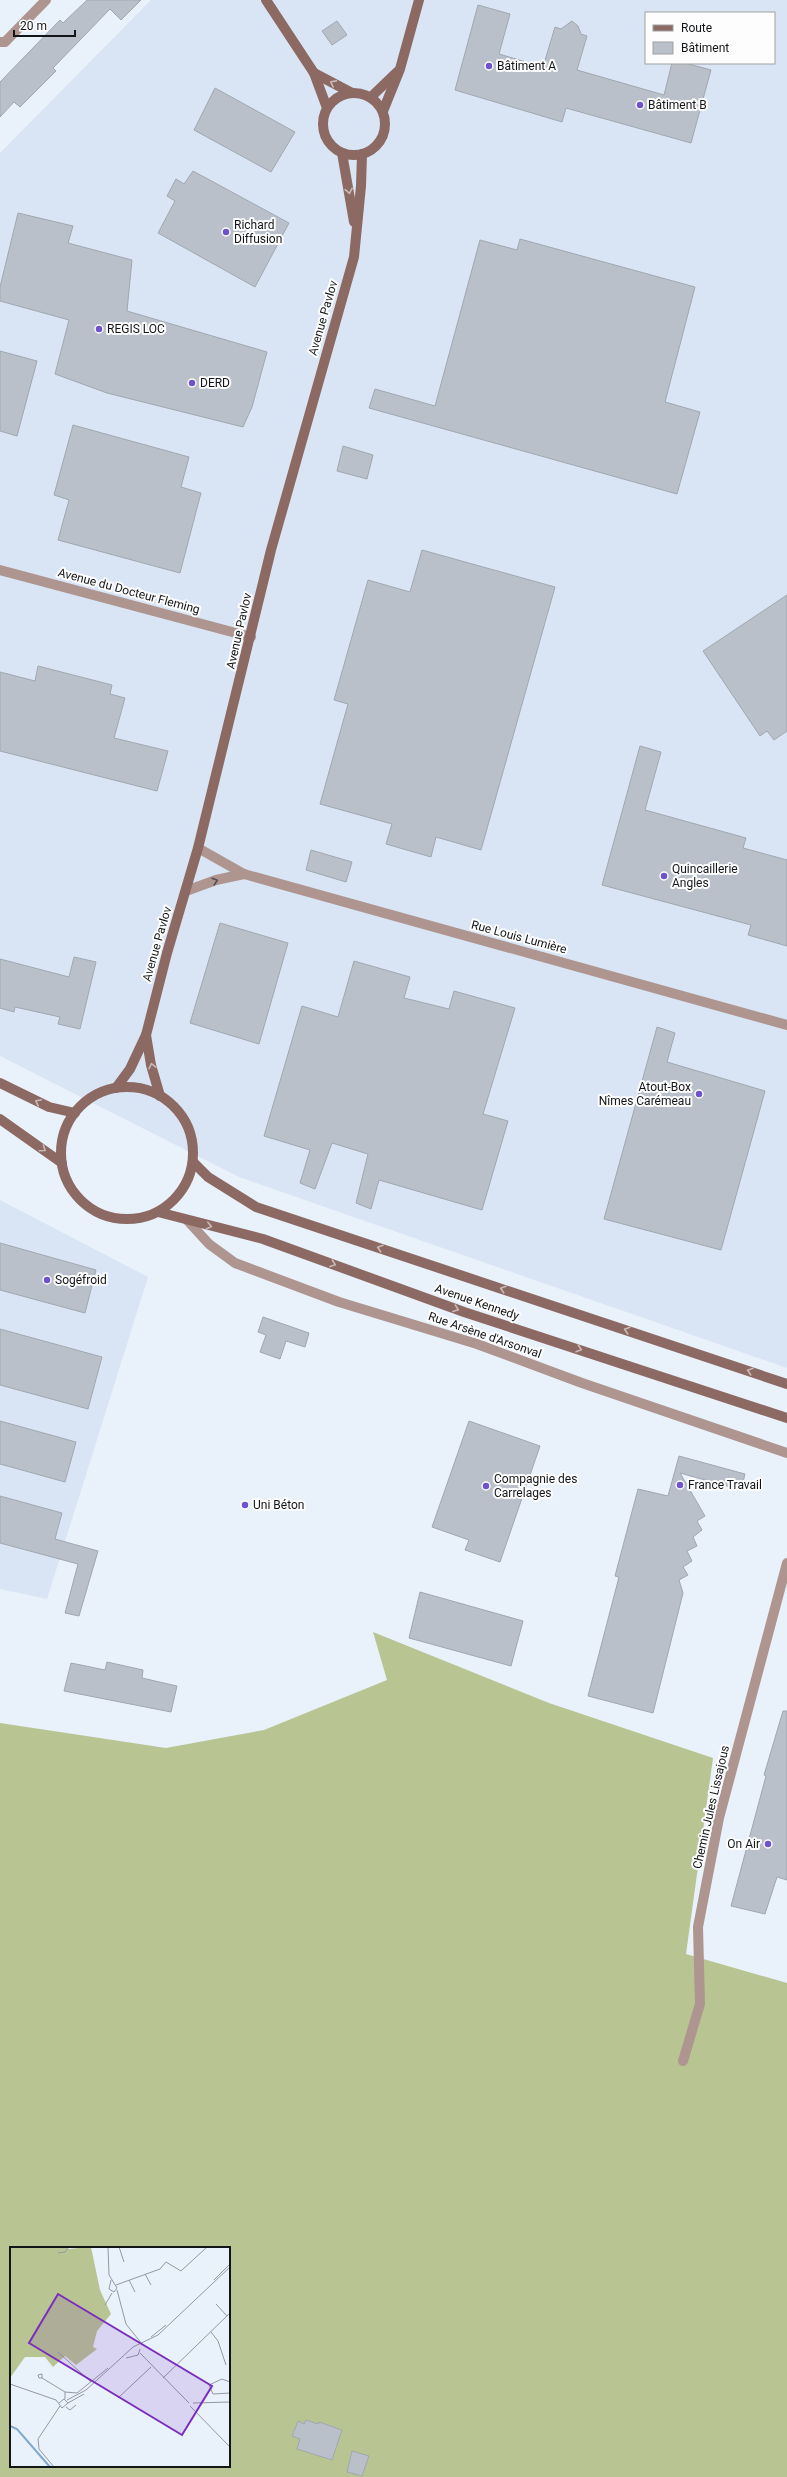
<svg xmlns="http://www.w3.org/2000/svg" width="787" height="2477" font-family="Roboto,sans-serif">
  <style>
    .built { fill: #d9e5f5; fill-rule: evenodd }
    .forest { fill: #b8c592; fill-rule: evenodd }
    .building { fill: #b9c0ca; stroke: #a0a7b0 }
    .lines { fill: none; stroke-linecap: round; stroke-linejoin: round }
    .street { stroke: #ae9590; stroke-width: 10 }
    .secondary { stroke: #8c6962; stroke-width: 10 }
    .oneway { stroke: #cabab7 }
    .oneway2 { stroke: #594f4f }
    .poi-dot { fill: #6e53cc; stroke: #fdfdfd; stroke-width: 1.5 }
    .labels { text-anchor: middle; stroke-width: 4; stroke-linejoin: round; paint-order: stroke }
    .poi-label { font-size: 12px; fill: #131619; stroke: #fdfdfd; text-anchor: start }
    .street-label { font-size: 12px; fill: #131619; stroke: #fdfdfd }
    .inset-river { fill: none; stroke: #81a9ce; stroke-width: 2 }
    .inset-road { fill: none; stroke: #9399a1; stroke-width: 1 }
    .view { fill: #7b2cbf; fill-opacity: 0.15; stroke: #7b2cbf; stroke-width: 2 }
    .inset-edge { fill: none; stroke: #131619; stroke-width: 2 }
  </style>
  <rect width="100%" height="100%" fill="#e9f1fb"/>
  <g class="built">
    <path d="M151,0h636v1368l-548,-191 -239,-121v-903zM646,13h128v50h-128z"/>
    <polygon points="0,1200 148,1277 47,1599 0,1589"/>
  </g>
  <path class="forest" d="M373,1632l176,71 164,55 -27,196 101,29v494h-787v-754l166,25 98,-18 123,-50zM11,2248h218v218h-218z"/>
  <g class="building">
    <polygon points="87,0 141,0 121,20 110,9 53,68 56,71 20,107 14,102 0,117 0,82 60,20 63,23"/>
    <polygon points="478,5 510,14 499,54 543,67 555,27 561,29 572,21 578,26 581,34 587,36 577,70 664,95 672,63 685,63 711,70 691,143 566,108 562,122 455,90"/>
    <polygon points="337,21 347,35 332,45 322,31"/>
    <polygon points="215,88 295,132 271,172 194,130"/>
    <polygon points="193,171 289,223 255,287 158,233 175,201 167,196 176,179 184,184"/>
    <polygon points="18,213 73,226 68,243 132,260 127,311 267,352 252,407 243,427 107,393 55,374 69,320 0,301 0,287"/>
    <polygon points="520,239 695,287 665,402 700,412 677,494 369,408 375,389 435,406 480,240 517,250"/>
    <polygon points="0,351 37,361 17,436 0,431"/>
    <polygon points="73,425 189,457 181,487 201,493 180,573 58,540 69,500 54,495"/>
    <polygon points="343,446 373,455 367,479 337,471"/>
    <polygon points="422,550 555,587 481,850 436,837 431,857 386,844 392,824 320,804 348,704 334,700 368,580 410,592"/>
    <polygon points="787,595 787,731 774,740 767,731 760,736 703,651"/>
    <polygon points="38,666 112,685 110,694 125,698 114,738 168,751 157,791 0,751 0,672 35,681"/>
    <polygon points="640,746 661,752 645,810 746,838 743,848 787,860 787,946 748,935 751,925 602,885"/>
    <polygon points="311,850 352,862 346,882 306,870"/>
    <polygon points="220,923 288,943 259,1044 190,1023"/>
    <polygon points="74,957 96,962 80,1029 58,1024 60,1017 15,1007 14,1012 0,1008 0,959 69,977"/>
    <polygon points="354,961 410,977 404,998 449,1009 454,991 515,1008 483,1114 508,1121 482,1210 379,1180 371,1209 356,1203 368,1154 332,1143 315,1189 300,1183 310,1150 264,1136 302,1006 338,1017"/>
    <polygon points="657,1027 675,1033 667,1062 765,1091 721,1250 604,1219"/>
    <polygon points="0,1243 96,1270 85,1313 0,1290"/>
    <polygon points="263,1317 309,1333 305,1347 286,1341 280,1359 260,1352 266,1335 258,1332"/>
    <polygon points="0,1329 102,1357 88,1409 0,1385"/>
    <polygon points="0,1421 76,1442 65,1482 0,1464"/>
    <polygon points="469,1421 540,1446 500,1562 465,1550 469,1540 432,1527"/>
    <polygon points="679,1456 745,1474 741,1490 680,1473 705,1516 697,1521 702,1530 693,1537 697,1546 687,1551 692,1561 683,1567 688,1575 679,1580 683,1593 653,1713 588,1696 619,1577 615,1576 638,1489 668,1496"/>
    <polygon points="0,1496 62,1513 55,1539 98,1551 79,1616 65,1613 78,1564 0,1543"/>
    <polygon points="420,1592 523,1621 511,1666 409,1638"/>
    <polygon points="107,1662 143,1670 142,1678 177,1686 171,1712 64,1691 71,1663 105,1670"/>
    <polygon points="783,1711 787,1711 787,1880 777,1877 765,1914 731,1906 766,1776 764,1775"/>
    <polygon points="306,2420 318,2424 319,2422 342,2430 332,2460 297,2449 300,2439 292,2436 298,2421 304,2424"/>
    <polygon points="352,2451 369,2456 362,2476 347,2472"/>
  </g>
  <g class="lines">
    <g class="street">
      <polyline points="0,42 5,42 46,0"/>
      <polyline points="0,570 251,637"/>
      <polyline points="198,848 244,874 787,1025"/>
      <polyline points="186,891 216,880 244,874"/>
      <polyline points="188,1221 209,1244 235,1263 339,1302 477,1344 582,1383 787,1453"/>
      <polyline points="683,2061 700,2004 698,1927 719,1818 787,1563"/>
    </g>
    <g class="secondary">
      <polyline points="266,0 314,73 327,108"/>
      <polyline points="314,73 352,93"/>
      <circle cx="354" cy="124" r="31"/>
      <polyline points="371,97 397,72"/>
      <polyline points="383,111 400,69 419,0"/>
      <polyline points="342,153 354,222"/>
      <polyline points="146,1035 151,1065 160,1096"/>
      <polyline points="0,1083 49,1107 75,1113"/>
      <circle cx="127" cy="1153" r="66"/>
      <polyline points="116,1088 130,1069 146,1035 167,953 198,848 271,550 354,257 361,186 362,154"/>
      <polyline points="0,1119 62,1163"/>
      <polyline points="193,1162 208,1177 256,1207 787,1384"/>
      <polyline points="158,1212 263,1239 464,1312 787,1418"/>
    </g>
  </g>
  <defs><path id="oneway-chevron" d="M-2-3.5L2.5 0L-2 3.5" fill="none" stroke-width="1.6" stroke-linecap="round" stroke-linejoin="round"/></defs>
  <g class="oneway">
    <use href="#oneway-chevron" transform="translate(333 83) rotate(-152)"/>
    <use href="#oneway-chevron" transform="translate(349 191) rotate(80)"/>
    <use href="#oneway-chevron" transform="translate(152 1066) rotate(-103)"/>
    <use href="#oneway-chevron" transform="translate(38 1102) rotate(-153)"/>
    <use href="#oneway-chevron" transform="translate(43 1149) rotate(35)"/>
    <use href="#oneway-chevron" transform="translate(209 1226) rotate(13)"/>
    <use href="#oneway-chevron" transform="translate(380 1248) rotate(-162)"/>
    <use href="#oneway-chevron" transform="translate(333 1264) rotate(20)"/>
    <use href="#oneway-chevron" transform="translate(503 1289) rotate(-162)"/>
    <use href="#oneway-chevron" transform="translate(456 1309) rotate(20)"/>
    <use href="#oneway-chevron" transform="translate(627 1330) rotate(-162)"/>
    <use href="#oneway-chevron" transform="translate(579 1349) rotate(18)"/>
    <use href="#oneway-chevron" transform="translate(750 1371) rotate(-162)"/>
  </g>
  <use class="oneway2" href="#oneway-chevron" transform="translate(215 881) rotate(-17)"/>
  <g class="poi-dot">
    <circle cx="489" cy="66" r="4"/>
    <circle cx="640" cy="105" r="4"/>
    <circle cx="226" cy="232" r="4"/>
    <circle cx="99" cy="329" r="4"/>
    <circle cx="192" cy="383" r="4"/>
    <circle cx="664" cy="876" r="4"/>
    <circle cx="699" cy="1094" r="4"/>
    <circle cx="47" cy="1280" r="4"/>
    <circle cx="680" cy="1485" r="4"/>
    <circle cx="486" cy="1486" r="4"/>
    <circle cx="245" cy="1505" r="4"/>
    <circle cx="768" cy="1844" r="4"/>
  </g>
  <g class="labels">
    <g class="poi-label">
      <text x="497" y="70">Bâtiment A</text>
      <text x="648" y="109">Bâtiment B</text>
      <text x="234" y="229">Richard<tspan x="234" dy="14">Diffusion</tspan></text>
      <text x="107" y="333">REGIS LOC</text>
      <text x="200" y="387">DERD</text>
      <text x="672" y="873">Quincaillerie<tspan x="672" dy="14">Angles</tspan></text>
      <text x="691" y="1091" text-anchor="end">Atout-Box<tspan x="691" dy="14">Nîmes Carémeau</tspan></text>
      <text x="55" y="1284">Sogéfroid</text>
      <text x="494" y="1483">Compagnie des<tspan x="494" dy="14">Carrelages</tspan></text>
      <text x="688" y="1489">France Travail</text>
      <text x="253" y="1509">Uni Béton</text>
      <text x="760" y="1848" text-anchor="end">On Air</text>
    </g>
    <g class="street-label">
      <text transform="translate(323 318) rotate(-74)" y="4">Avenue Pavlov</text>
      <text transform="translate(129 591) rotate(15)" y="4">Avenue du Docteur Fleming</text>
      <text transform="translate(239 631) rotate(-77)" y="4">Avenue Pavlov</text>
      <text transform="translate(519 937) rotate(15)" y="4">Rue Louis Lumière</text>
      <text transform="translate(157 944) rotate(-74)" y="4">Avenue Pavlov</text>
      <text transform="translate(477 1302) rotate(19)" y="4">Avenue Kennedy</text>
      <text transform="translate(485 1335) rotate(19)" y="4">Rue Arsène d'Arsonval</text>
      <text transform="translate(711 1807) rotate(-77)" y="4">Chemin Jules Lissajous</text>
    </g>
  </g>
  <g transform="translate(10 2247)">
    <rect width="220" height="220" fill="#e9f1fb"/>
    <path d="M0,0h56l2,2 23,-2 9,43 11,24 -14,17 -4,16 4,2 -21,16 -11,-9 -12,11 -8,-10h-20l-15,21z" fill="#b8c592"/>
    <path class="inset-river" d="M0,179l7,3 33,38"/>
    <path class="inset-road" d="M98,0l1,28 8,13 -3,4 -5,-3 2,-9M109,0l5,15M48,6l7,-1 4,-5M135,27l6,11M119,33l6,12M204,33l16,-16M106,38l44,-16 6,-7 15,9 26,-24M107,43l9,34 16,20M206,57l11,12M95,58l7,-12M201,85l7,9 8,24M141,90l15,-12M48,105l33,30M130,106l49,50M116,111l12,-3 2,-6M32,131v-4l-4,1 1,3h3l23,14v7M153,131l67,-65M220,135l-8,-3 -13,6 4,9 17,-1M0,137l46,16 6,8 6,-5 -4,-4 -5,4M55,145l12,1 31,-25M108,151l33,-31M57,153l19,-10 47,-43 25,-12 72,-68M58,156l16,-9M183,156l37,-1M180,159l40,41M56,160l4,3 6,-5M44,220l-15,-18 -1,-10 22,-33"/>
    <path class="view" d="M48,47l154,92 -30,49 -153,-92z"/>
    <rect width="220" height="220" class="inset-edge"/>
  </g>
  <rect x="645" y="12" width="130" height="52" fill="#fdfdfd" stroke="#9fa1a2"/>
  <rect x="653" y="25" width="20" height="6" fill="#8c6962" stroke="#9fa1a2"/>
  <text x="681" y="32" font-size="12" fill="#131619">Route</text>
  <rect x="653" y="42" width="20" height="12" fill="#b9c0ca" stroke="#9fa1a2"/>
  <text x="681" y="52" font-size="12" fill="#131619">Bâtiment</text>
  <path d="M14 30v6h61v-6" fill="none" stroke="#131619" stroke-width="2"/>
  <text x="20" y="30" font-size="12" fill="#131619" stroke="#fdfdfd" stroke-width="3" paint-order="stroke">20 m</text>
</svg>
